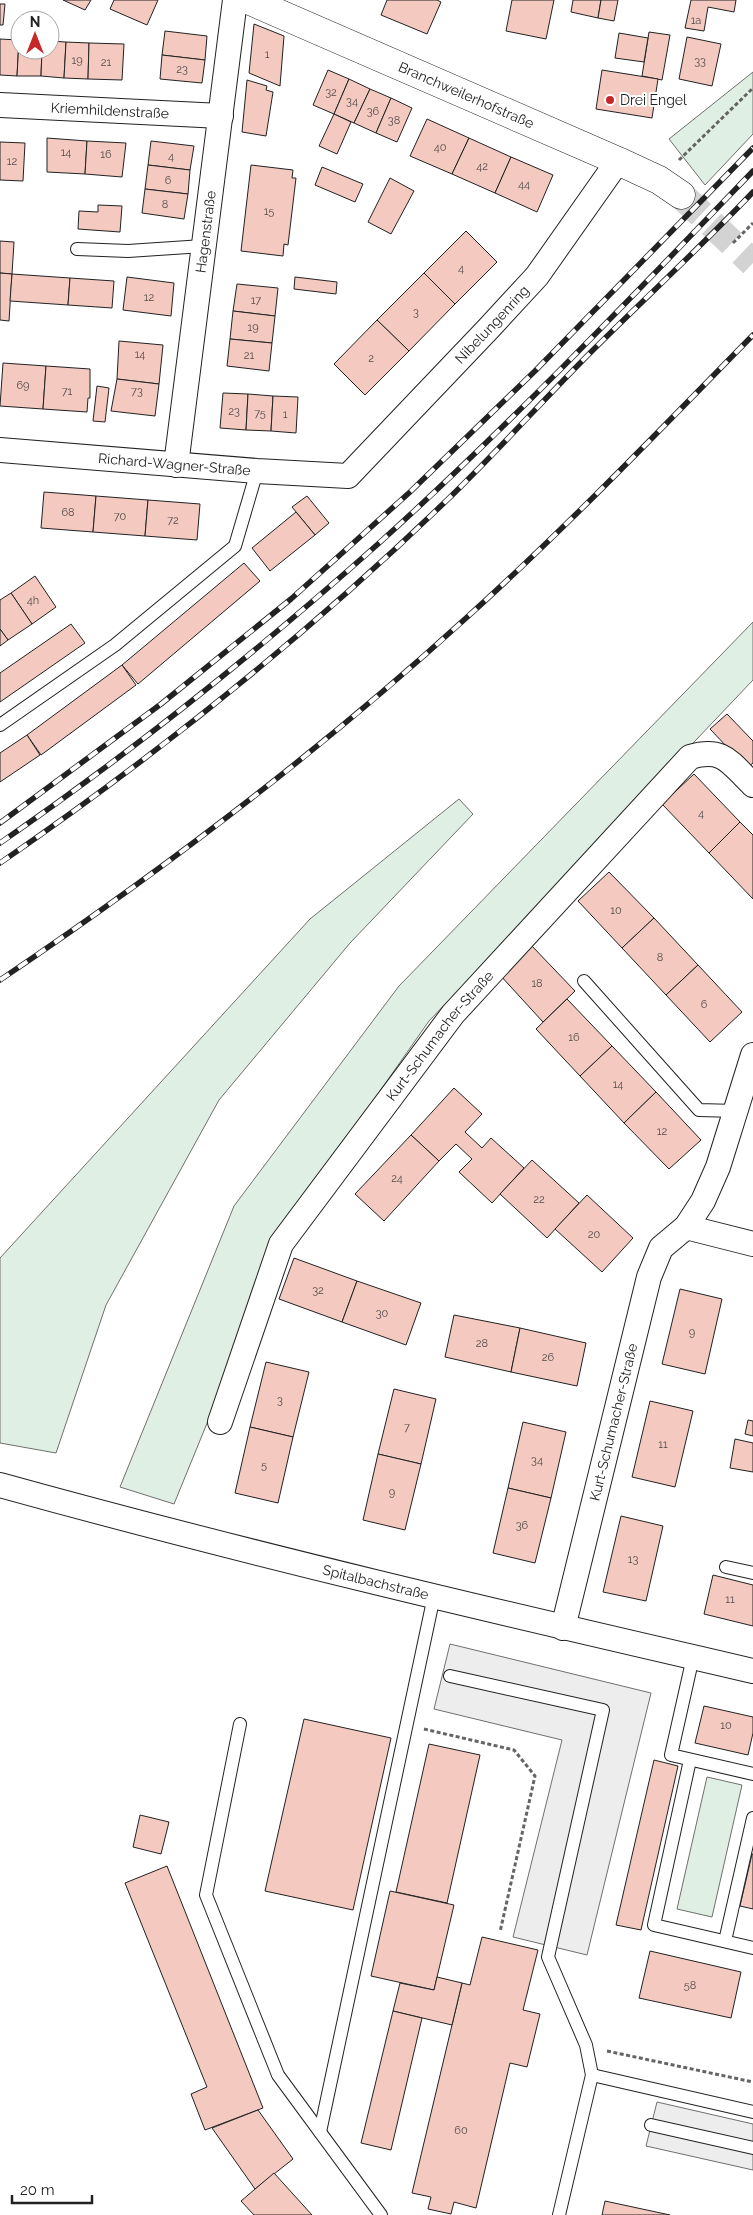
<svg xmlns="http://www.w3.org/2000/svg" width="753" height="2215" font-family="Raleway,sans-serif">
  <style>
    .green { fill: #e0efe3; stroke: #6f6f6f }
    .parking { fill: #ededed; stroke: #6f6f6f }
    .building { fill: #f3c9c0; stroke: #222 }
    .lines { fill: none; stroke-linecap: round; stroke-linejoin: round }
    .secondary-tunnel { stroke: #d3d3d3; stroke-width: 28; stroke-dasharray: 28 14; stroke-linecap: butt }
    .lane-casing { stroke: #222; stroke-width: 14 }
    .street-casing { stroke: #222; stroke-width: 26 }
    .secondary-casing { stroke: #222; stroke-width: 29 }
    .path { stroke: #646464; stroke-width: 3; stroke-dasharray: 4 2.5; stroke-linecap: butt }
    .lane { stroke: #fff; stroke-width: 12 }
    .street { stroke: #fff; stroke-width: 24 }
    .secondary { stroke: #fff; stroke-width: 28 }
    .rail-casing { stroke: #222; stroke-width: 5.5 }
    .rail { stroke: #fff; stroke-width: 4; stroke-dasharray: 11; stroke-linecap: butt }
    .poi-dot { fill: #c62828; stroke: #fff; stroke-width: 2 }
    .labels { text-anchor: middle; stroke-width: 4; stroke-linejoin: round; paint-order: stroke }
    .number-label { font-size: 11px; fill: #564c4a }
    .street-label { font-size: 14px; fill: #222; stroke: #fff }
    .poi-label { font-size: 14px; fill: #222; stroke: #fff; text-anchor: start }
  </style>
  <rect width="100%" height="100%" fill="#fff"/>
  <g class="green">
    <polygon points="753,72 753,134 705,185 669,139"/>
    <polygon points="753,622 753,680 429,1021 281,1232 248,1323 174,1504 120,1487 234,1206 399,986"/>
    <polygon points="459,799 473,814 350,943 219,1100 106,1305 56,1453 0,1443 0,1258 310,919"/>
    <polygon points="707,1777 742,1785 712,1917 677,1909"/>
  </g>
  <g class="parking">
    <polygon points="450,1644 651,1693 587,1955 513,1937 562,1740 434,1709"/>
    <polygon points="657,2102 753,2124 753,2170 646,2146"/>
  </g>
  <g class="building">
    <polygon points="63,0 91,0 85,10"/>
    <polygon points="114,0 158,0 147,25 110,9"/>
    <polygon points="387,0 437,0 441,2 427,34 381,15"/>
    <polygon points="512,0 554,0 546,39 506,31"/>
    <polygon points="573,0 601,0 598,18 571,12"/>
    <polygon points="601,0 618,0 614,21 598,18"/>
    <polygon points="691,0 736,0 734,12 708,7 704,31 685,28"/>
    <polygon points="0,4 5,4 3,25 0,25"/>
    <polygon points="254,24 284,36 280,86 249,73"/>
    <polygon points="165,31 207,36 205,60 162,55"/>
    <polygon points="649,32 670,35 662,80 642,76"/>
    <polygon points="619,33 648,38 644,62 615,58"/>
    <polygon points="687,37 721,44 712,86 679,79"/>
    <polygon points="0,39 19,40 17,76 0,75"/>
    <polygon points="19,40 20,50 42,50 41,76 17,76"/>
    <polygon points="50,41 66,42 64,78 41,76 42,50 50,50"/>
    <polygon points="66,42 89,43 88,79 64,78"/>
    <polygon points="89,43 124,44 122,80 88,79"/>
    <polygon points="162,55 205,60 202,83 160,79"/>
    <polygon points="328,70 349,79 334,114 313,105"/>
    <polygon points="602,70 658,79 652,118 596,109"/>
    <polygon points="349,79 370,89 354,123 334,114"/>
    <polygon points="247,80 267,86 266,90 273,92 266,136 242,132"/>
    <polygon points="370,89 391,98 376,133 354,123"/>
    <polygon points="391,98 412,108 397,142 376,133"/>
    <polygon points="334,114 351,122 337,154 319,146"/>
    <polygon points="427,119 469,138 452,174 410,156"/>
    <polygon points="47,138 87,141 85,174 47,172"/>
    <polygon points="469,138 511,157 495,193 452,174"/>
    <polygon points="87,141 126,143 122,177 85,174"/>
    <polygon points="151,141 194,146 190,170 148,165"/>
    <polygon points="0,142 25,143 23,181 0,180"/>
    <polygon points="511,157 553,175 537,212 495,193"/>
    <polygon points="148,165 190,170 188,194 145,189"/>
    <polygon points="251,165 293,170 292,178 296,178 288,245 284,244 283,256 241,251"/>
    <polygon points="322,167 363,184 355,202 315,185"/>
    <polygon points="390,178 414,191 391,234 368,222"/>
    <polygon points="145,189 188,194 184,219 142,213"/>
    <polygon points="98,205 122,206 120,232 78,229 79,211 98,212"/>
    <polygon points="466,231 497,262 455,304 424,273"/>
    <polygon points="0,241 14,242 12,274 0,273"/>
    <polygon points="0,273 12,274 9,321 0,320"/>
    <polygon points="424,273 455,304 409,351 377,320"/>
    <polygon points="12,274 70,278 68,305 10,301"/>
    <polygon points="127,277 174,283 171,316 123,310"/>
    <polygon points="295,277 337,282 336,294 294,289"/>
    <polygon points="70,278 114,281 112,308 68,305"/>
    <polygon points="237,284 278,288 275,316 233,311"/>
    <polygon points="233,311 275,316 272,343 230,339"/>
    <polygon points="377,320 409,351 365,395 334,364"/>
    <polygon points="230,339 272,343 269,371 227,366"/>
    <polygon points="119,341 163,345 159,384 117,379"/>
    <polygon points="3,363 46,366 43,409 0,406"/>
    <polygon points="46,366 90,369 90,398 88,398 87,412 43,409"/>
    <polygon points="117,379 159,384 155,416 111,411"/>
    <polygon points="97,386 109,388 105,422 93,421"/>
    <polygon points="223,393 248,394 246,430 220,428"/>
    <polygon points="248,394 273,396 271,431 246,430"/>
    <polygon points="273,396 298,397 296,433 271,431"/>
    <polygon points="44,492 96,496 93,532 41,528"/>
    <polygon points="96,496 148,500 145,536 93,532"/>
    <polygon points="307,496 329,523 315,535 292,507"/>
    <polygon points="148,500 200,504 197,540 145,536"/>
    <polygon points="296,512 315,535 270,571 252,548"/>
    <polygon points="244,563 260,581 138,684 122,665"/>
    <polygon points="35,576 56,607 32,624 11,593"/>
    <polygon points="11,593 32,624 8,640 0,629 0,600"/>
    <polygon points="71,624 85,643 0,702 0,673"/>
    <polygon points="0,629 8,640 0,646"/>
    <polygon points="122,665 136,685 41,755 27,735"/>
    <polygon points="727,714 753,741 753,763 747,768 710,729"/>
    <polygon points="27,735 40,755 0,782 0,753"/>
    <polygon points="694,774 740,822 709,853 662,804"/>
    <polygon points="740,822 753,835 753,899 709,853"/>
    <polygon points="609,872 654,918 622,948 578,901"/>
    <polygon points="654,918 698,965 666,995 622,948"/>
    <polygon points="531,945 575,991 543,1022 499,974"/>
    <polygon points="698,965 742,1012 710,1042 666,995"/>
    <polygon points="567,999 612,1046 580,1076 536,1029"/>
    <polygon points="612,1046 656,1092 624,1123 580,1076"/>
    <polygon points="454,1088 482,1114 465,1132 482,1148 491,1138 524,1168 492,1203 459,1172 472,1159 456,1144 439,1161 411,1135"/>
    <polygon points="656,1092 701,1140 669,1169 624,1123"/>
    <polygon points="411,1135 439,1161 384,1221 355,1194"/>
    <polygon points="532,1160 579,1203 547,1238 500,1194"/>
    <polygon points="587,1195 633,1238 602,1272 555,1229"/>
    <polygon points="294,1258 357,1281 342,1322 279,1299"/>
    <polygon points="357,1281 421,1303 406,1345 342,1322"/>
    <polygon points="680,1289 722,1299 705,1374 662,1364"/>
    <polygon points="454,1315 520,1328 511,1372 445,1357"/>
    <polygon points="520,1328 586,1343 577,1386 511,1372"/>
    <polygon points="266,1362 309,1372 293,1437 250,1427"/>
    <polygon points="394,1389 436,1399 421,1464 378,1454"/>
    <polygon points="650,1401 693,1411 675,1487 632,1477"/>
    <polygon points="748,1420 753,1421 753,1436 745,1434"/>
    <polygon points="523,1422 566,1432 551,1498 508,1488"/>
    <polygon points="250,1427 293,1437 278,1503 235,1493"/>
    <polygon points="735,1439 753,1443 753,1472 730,1468"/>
    <polygon points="378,1454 421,1464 405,1530 363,1520"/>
    <polygon points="508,1488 551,1498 535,1563 493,1553"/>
    <polygon points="621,1516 663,1526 646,1601 603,1592"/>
    <polygon points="713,1575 753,1585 753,1626 704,1614"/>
    <polygon points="704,1706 753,1717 753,1733 748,1755 695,1743"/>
    <polygon points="304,1719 391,1738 353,1910 265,1891"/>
    <polygon points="429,1744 480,1755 447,1903 396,1892"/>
    <polygon points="654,1760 678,1766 641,1930 616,1925"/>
    <polygon points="140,1815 169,1822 161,1854 133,1847"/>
    <polygon points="752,1854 753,1854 753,1909 740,1906"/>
    <polygon points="167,1866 263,2108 205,2130 191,2094 207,2087 125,1883"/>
    <polygon points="390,1891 454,1905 434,1990 371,1976"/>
    <polygon points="482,1937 538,1950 523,2010 540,2014 527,2067 510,2063 476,2208 454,2202 451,2214 428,2209 431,2197 412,2193 462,1983 470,1985"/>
    <polygon points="650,1951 741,1972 731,2018 639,1998"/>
    <polygon points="437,1977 462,1983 452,2025 393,2011 400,1983 434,1990"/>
    <polygon points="393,2011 422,2018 391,2150 361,2143"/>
    <polygon points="258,2110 293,2159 255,2189 212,2128"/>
    <polygon points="274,2173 312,2215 254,2215 241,2201"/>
    <polygon points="605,2201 670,2215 602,2215"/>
  </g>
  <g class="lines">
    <polyline class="secondary-tunnel" points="681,195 753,263"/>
    <g class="lane-casing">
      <g id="lane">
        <polyline points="77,249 128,251 203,246"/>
        <polyline points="0,725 115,645 235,546 257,471"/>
        <polyline points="584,981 699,1110 736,1111"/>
        <polyline points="726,1567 753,1573"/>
        <polyline points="693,1657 671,1755 753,1774"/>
        <polyline points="450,1676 603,1710 548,1957 586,2045 592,2075"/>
        <polyline points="240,1724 206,1895 278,2075 381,2215"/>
        <polyline points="690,1760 654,1925 753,1948"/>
        <polyline points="725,1941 753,1818"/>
        <polyline points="651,2125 753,2148"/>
        <polyline points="320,2132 434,1596"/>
        <polyline points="559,2215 592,2075 753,2112"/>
      </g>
    </g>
    <g class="street-casing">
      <g id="street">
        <path id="s1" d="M0,105l221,11"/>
        <path id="s2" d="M0,450l257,21 91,5 141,-148 48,-52 81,-115"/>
        <path id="s3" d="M176,465l59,-465"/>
        <polyline points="686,1227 753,1244"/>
        <path id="s4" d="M220,1422l61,-178 172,-230 237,-257c34,-10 40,6 63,28"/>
        <path id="s5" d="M0,1485c249,69 501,128 753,186"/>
        <path id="s6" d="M563,1628l86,-351 12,-29 25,-21 17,-26 15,-34 35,-112"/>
      </g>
    </g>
    <g class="secondary-casing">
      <g id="secondary">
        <path id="s7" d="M248,0l370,161 41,19 22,15"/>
      </g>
    </g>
    <g class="path">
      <polyline points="679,160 753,88"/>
      <polyline points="733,243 753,223"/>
      <polyline points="424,1729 514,1750 535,1776 500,1932"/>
      <polyline points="607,2051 753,2082"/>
    </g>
    <use href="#lane" class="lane"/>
    <use href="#street" class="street"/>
    <use href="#secondary" class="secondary"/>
    <g class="rail-casing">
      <g id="rail">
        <polyline points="0,823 161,704 291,599 410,492 535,371 753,148"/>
        <path d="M0,843c132,-91 258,-192 378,-299 131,-118 253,-246 375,-373"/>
        <path d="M0,863c157,-108 308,-229 445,-361 52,-50 99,-103 149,-153 53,-53 108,-103 159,-157"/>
        <path d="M0,980c163,-110 319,-228 465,-361 100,-90 194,-188 288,-284"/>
      </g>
    </g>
    <use href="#rail" class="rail"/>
  </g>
  <circle class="poi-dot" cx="610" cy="100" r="5"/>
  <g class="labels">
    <g class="number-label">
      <text x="696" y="24">1a</text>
      <text x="267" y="58">1</text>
      <text x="77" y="64">19</text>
      <text x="700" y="65">33</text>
      <text x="106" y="66">21</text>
      <text x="182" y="73">23</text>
      <text x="331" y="96">32</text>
      <text x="352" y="105">34</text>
      <text x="373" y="115">36</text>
      <text x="394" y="124">38</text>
      <text x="440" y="151">40</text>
      <text x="66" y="156">14</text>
      <text x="106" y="158">16</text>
      <text x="171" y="160">4</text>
      <text x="12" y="165">12</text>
      <text x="482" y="170">42</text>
      <text x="168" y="184">6</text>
      <text x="524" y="188">44</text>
      <text x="165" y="208">8</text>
      <text x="269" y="215">15</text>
      <text x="461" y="272">4</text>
      <text x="149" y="301">12</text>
      <text x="256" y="304">17</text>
      <text x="416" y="316">3</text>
      <text x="253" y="331">19</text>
      <text x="140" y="358">14</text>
      <text x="249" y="359">21</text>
      <text x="371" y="362">2</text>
      <text x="23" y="389">69</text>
      <text x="67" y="395">71</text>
      <text x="137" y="395">73</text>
      <text x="234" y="415">23</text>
      <text x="260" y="417">75</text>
      <text x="285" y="418">1</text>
      <text x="68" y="516">68</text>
      <text x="120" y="520">70</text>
      <text x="173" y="524">72</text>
      <text x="33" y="604">4h</text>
      <text x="701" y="817">4</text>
      <text x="616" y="914">10</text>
      <text x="660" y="961">8</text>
      <text x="537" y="987">18</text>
      <text x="704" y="1008">6</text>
      <text x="574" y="1041">16</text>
      <text x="618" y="1088">14</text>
      <text x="662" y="1135">12</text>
      <text x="397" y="1182">24</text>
      <text x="539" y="1203">22</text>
      <text x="594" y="1238">20</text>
      <text x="318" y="1294">32</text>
      <text x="382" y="1317">30</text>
      <text x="692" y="1336">9</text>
      <text x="482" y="1347">28</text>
      <text x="548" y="1361">26</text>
      <text x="280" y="1404">3</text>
      <text x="407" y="1431">7</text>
      <text x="663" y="1448">11</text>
      <text x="537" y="1464">34</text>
      <text x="264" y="1469">5</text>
      <text x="392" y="1496">9</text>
      <text x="522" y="1529">36</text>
      <text x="633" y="1563">13</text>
      <text x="730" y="1603">11</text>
      <text x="726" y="1729">10</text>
      <text x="690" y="1989">58</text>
      <text x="461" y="2134">60</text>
    </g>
    <g class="street-label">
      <text dy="5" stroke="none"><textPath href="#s7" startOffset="238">Branchweilerhofstraße</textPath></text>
      <text dy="5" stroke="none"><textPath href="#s1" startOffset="110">Kriemhildenstraße</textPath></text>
      <text dy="5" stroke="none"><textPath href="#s3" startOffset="235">Hagenstraße</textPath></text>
      <text dy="5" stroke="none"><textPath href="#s2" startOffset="558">Nibelungenring</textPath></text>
      <text dy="5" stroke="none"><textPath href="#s2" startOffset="175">Richard-Wagner-Straße</textPath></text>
      <text dy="5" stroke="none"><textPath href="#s4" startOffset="450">Kurt-Schumacher-Straße</textPath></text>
      <text dy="5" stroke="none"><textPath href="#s6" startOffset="212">Kurt-Schumacher-Straße</textPath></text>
      <text dy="5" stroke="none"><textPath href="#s5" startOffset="388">Spitalbachstraße</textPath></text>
    </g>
    <g class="poi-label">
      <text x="620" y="105">Drei Engel</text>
    </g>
  </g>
  <g transform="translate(35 35)"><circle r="24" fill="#ffffff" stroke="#a7a7a7"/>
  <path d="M0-4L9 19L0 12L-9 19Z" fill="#c62828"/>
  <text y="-8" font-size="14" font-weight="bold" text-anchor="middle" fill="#222222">N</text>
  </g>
  <path d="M12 2195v8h80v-8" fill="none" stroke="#222222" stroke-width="2.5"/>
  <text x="20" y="2195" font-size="15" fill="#222222" stroke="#ffffff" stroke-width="4" paint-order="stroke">20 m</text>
</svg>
